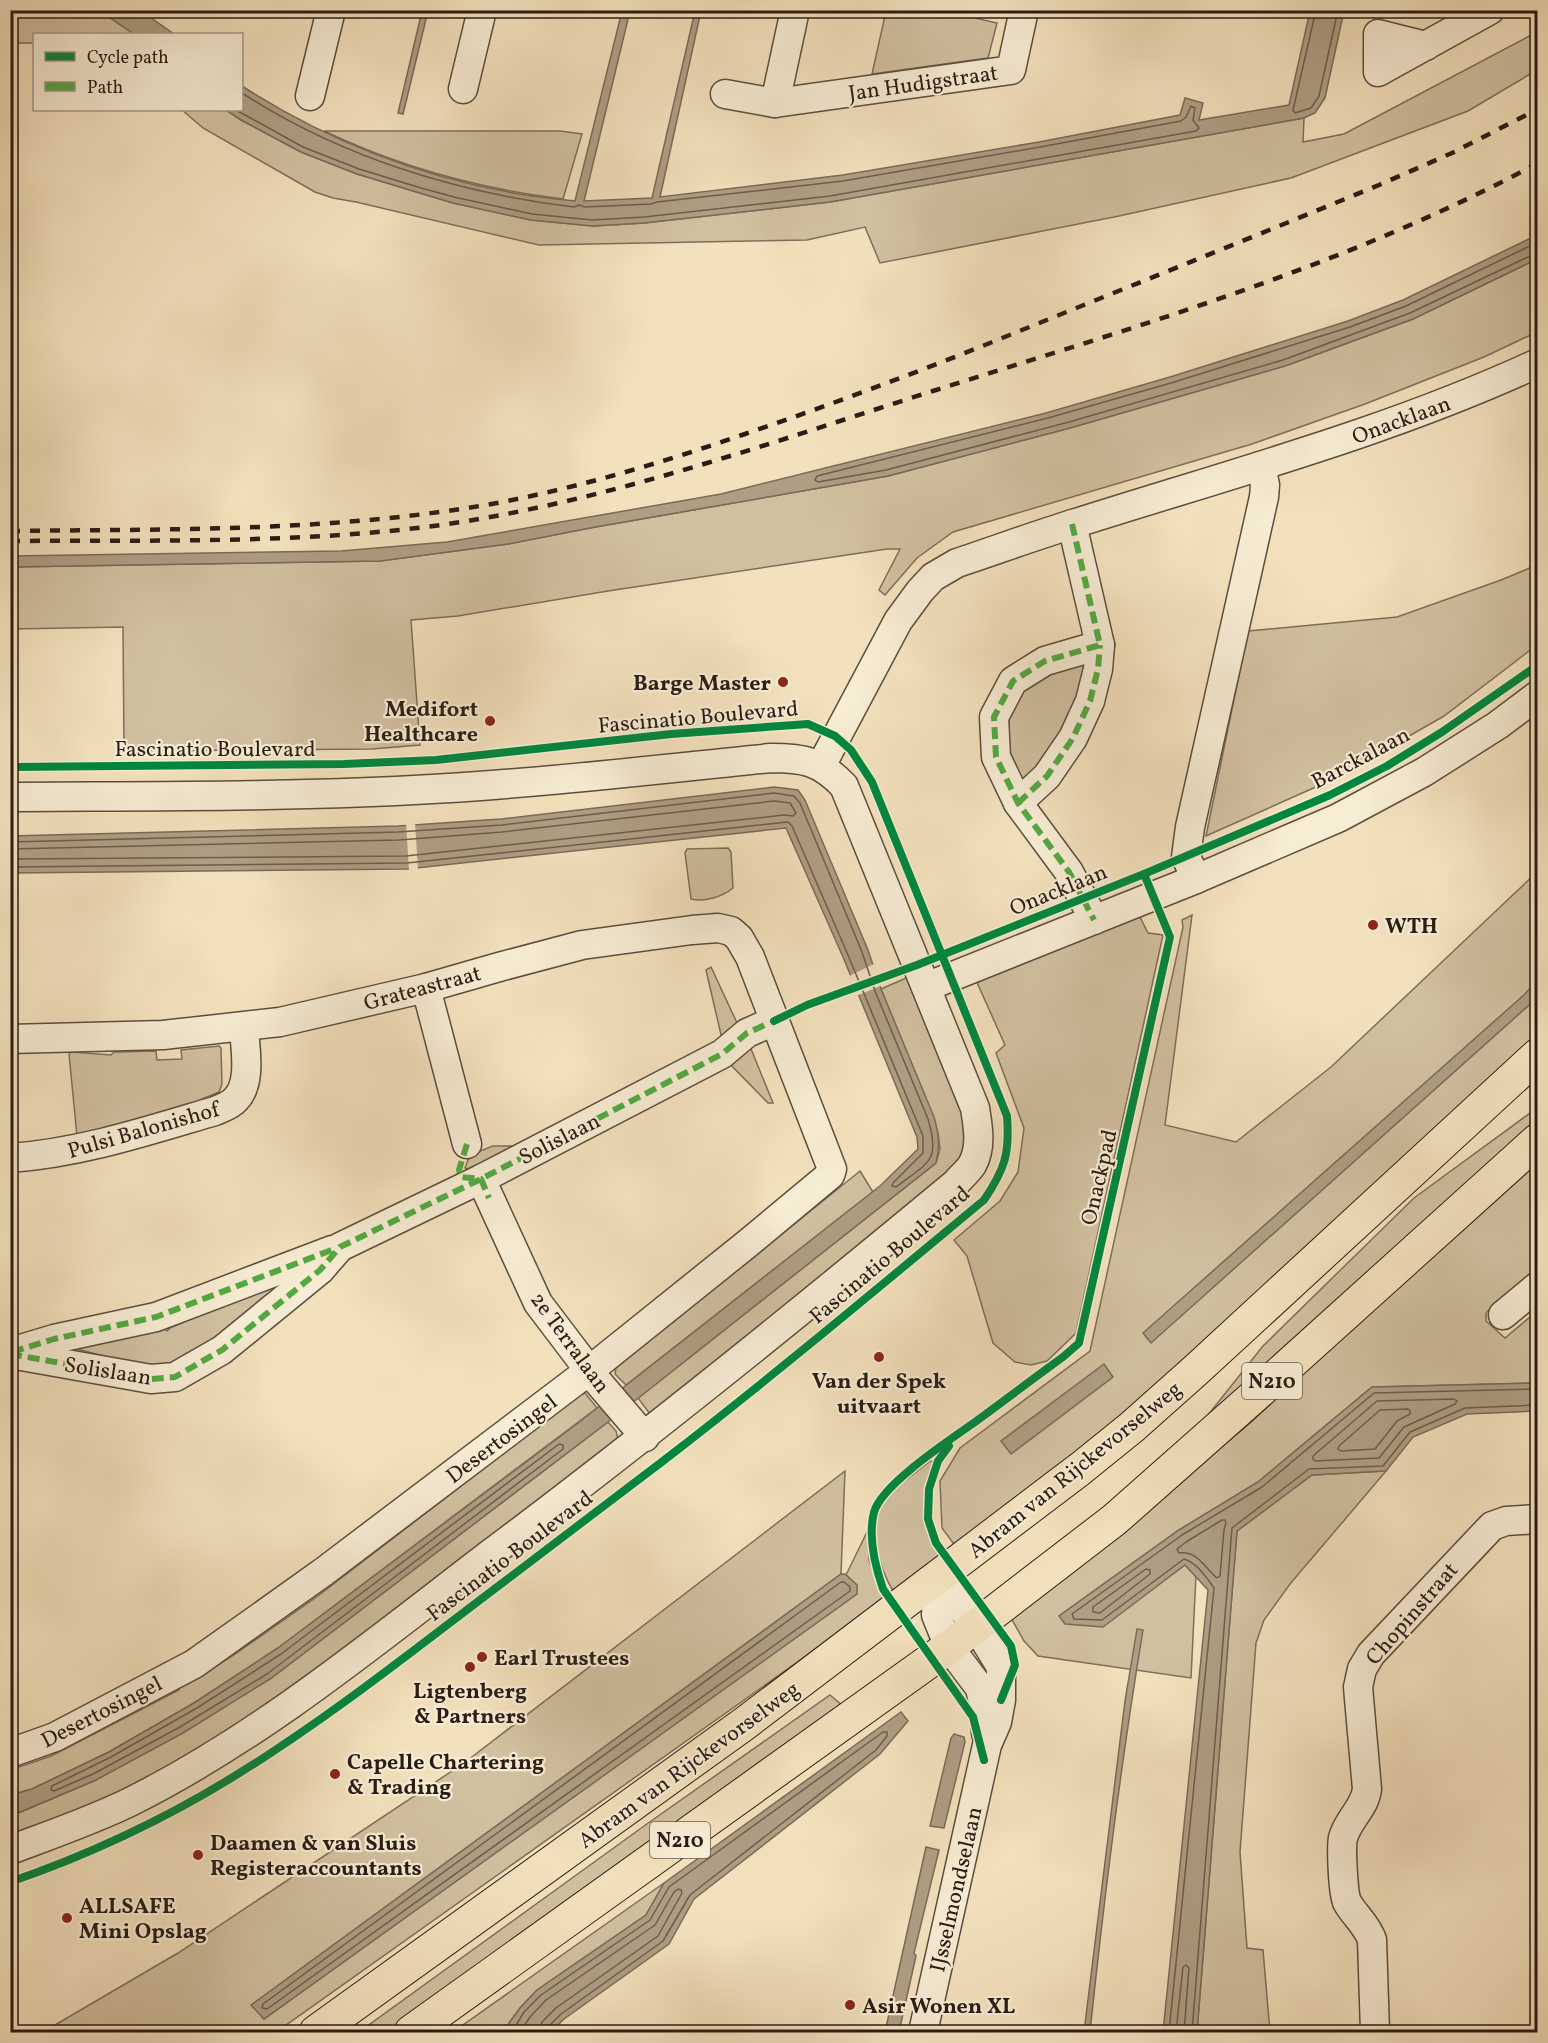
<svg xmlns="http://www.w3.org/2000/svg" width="1548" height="2043" font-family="Vollkorn,serif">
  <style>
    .green { fill: #d1c0a0; stroke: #7e6e5a; stroke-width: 1.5 }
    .water { fill: #af9e84; stroke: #7a6a57; stroke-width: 1.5 }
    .pier { fill: #f3e1bd }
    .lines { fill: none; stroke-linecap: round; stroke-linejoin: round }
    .shore { stroke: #6c5d4c; stroke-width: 1.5 }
    .minor-casing { stroke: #5c4d3e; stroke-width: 31 }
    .highway-casing { stroke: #2a1c14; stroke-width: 35 }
    .minor { stroke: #f7ecd4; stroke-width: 28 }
    .highway { stroke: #f3e1bd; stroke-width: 33 }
    .rail { stroke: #2a1c14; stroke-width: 4.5; stroke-dasharray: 10 10; stroke-linecap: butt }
    .quiet { stroke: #53a942; stroke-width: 6; stroke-dasharray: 12 6; stroke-linecap: butt }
    .cycleway-casing { stroke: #f7ecd4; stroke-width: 11 }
    .cycleway { stroke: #00873e; stroke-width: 8 }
    .poi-dot { fill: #8f2418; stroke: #f7ecd4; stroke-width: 2 }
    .labels { text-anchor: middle; stroke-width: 4.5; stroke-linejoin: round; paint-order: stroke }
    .shield { fill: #f7ecd4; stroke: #685a4e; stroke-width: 1.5 }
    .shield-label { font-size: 21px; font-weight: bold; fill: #2a1c14 }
    .street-label { font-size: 22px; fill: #2a1c14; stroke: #f7ecd4 }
    .poi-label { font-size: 22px; font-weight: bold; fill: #2a1c14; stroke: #f7ecd4; text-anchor: start }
  </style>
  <rect width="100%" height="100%" fill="#f3e1bd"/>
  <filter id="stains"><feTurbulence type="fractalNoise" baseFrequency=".00333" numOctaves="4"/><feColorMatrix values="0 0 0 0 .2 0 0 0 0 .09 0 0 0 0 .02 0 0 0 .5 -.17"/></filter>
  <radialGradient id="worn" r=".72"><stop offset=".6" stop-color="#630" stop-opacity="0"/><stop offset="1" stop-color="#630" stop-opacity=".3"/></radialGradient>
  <g class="green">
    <polygon points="10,11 100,11 134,34 34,34 34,43 11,43"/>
    <polygon points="886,11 945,11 997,23 988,58 872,74"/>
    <polygon points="1537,32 1537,70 1468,111 1291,178 1119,216 880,263 865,227 807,240 539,245 356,202 333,198 315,192 203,128 182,110 226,110 241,120 301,152 357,174 453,203 531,220 593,226 644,223 830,202 1304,118 1303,142 1344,134"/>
    <path d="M324,131h236l22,3 -19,65c-83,-10 -163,-32 -239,-68z"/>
    <polygon points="1537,259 1537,332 1484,357 1365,404 1252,444 953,532 917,558 885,595 879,590 900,549 887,549 608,591 458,616 411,620 420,745 372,749 124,751 123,627 11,629 10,567 380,561 508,544 590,528 888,476 1070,428 1285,366 1413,319"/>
    <polygon points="1537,565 1537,645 1444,716 1336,778 1206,836 1248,631 1397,617 1501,580"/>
    <polygon points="1079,660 1088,667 1059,742 1026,780 1012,778 1003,714 1039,673"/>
    <path d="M728,848l3,4 2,36c-11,9 -28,14 -42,11l-6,-46 2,-4z"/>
    <polygon points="1537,872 1537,1042 1112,1429 956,1547 942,1528 940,1481 960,1448 1090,1351 1183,927 1182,920 1192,915 1165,1125 1236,1142 1331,1067"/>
    <polygon points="1138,913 1148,933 1163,935 1076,1333 1047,1361 1031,1365 1015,1362 993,1343 967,1256 954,1240 1000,1201 1018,1172 1024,1128 996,1053 1005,1045 975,978"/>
    <polygon points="711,967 738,1025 722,1039 706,970"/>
    <polygon points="913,975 970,1122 965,1162 650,1414 638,1398 936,1163 940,1149 938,1133 881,989"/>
    <polygon points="749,1044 773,1103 768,1103 727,1061"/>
    <polygon points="219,1046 221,1048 222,1084 219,1092 161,1116 77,1136 69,1054 71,1052 111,1055 114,1052 156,1051 157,1060 182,1059 181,1050"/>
    <polygon points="1537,1108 1537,1122 1254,1387 1192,1435 1263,1346 1414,1198"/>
    <polygon points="493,1146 520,1146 516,1150 467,1169 465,1168 470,1155"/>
    <polygon points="1537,1154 1537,1273 1499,1300 1486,1313 1486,1321 1505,1338 1537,1311 1537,1383 1372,1387 1258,1482 1179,1530 1059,1616 1167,1578 1185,1565 1196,1575 1191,1678 1038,1656 1024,1641 1011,1618 1248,1425"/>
    <polygon points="860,1171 873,1192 626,1385 615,1374 616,1368"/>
    <polygon points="303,1269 307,1269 192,1354 169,1366 150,1368 69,1347 163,1328 167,1331 170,1328"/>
    <polygon points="585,1393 597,1408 278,1648 194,1703 109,1752 32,1789 11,1795 10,1770 51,1756 179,1690 182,1679 200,1676 235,1654 318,1596 578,1396"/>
    <polygon points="608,1422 616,1431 619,1443 410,1605 194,1755 85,1810 11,1835 11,1816 96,1780 270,1679"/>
    <path d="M930,1461l4,1c-6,10 -7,20 -8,32 -4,32 1,39 18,66l-49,34c-16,-25 -31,-71 -9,-97 13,-14 30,-24 44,-36z"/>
    <polygon points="845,1471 841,1574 252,2005 264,2019 856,1594 857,1585 846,1575 868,1530 869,1560 885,1600 286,2025 274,2032 43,2032 178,1953 464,1763"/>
    <polygon points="1386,1471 1290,1584 1264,1620 1256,1643 1240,1852 1247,1948 1263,1950 1270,2032 1197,2032 1237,1531 1312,1475"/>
    <polygon points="830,1695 843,1706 392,2032 359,2032 644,1826"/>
    <polygon points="664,1883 646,1915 537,1990 520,2008 509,2023 506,2032 453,2032"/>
  </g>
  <g class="water">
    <polygon points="100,11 141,11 174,34 134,34"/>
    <polygon points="422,11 428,11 403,114 398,113"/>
    <path d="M622,11h8l-46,190 68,-3 43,-187h6l-41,186 183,-22 196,-33 141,-27 5,-17 18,5 -4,17 90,-15 21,-94h34l-19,87 -10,15 -11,5 -474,84 -186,21 -51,3 -62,-6 -78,-17 -96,-29 -56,-22 -60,-32 -15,-10h16v-24c83,54 181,92 278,108 18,3 37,5 55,7z"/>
    <polygon points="1537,235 1537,259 1413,319 1285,366 1070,428 888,476 590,528 508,544 380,561 11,567 11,556 341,551 447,542 721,494 1046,413 1170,377 1348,321 1403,300"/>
    <path d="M774,787l24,3 7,10 63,150 13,39 53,128c5,17 6,29 2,46l-328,259 -338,257 -87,54 -87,47 -85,36v-21l21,-6 77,-37 85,-49 84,-55 300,-225 302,-237 38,-37 -1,-12 -74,-180 -57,-129 -379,41 -396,4 -1,-37 388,-10 103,-7z"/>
    <polygon points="1537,980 1537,998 1151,1343 1143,1333 1525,994"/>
    <polygon points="1104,1364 1113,1377 1011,1454 1001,1441"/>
    <polygon points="1537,1383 1537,1411 1467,1414 1413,1437 1386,1471 1312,1475 1237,1531 1197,2032 1163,2032 1208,1590 1185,1565 1103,1627 1065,1624 1059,1616 1179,1530 1258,1482 1372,1387"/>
    <polygon points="841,1574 845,1574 857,1585 857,1594 264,2019 251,2005"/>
    <path d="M1137,1629l6,1c-22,133 -39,268 -53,402h-6l41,-331z"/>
    <polygon points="901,1712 908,1721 880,1754 694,1899 669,1944 564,2019 551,2032 506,2032 509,2023 520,2008 537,1990 646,1915 664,1883"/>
    <polygon points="954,1734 964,1737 965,1742 944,1828 930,1826 951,1738"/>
    <polygon points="926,1847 939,1850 914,1953 916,1956 899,2032 885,2032"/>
  </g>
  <g class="pier">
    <polygon points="415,822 418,871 409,871 406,823"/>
    <polygon points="876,963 883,985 856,996 847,977"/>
  </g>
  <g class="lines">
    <g class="shore">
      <polyline points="1316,10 1293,110 1295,113 1311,108 1319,96 1338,10"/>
      <path d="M236,110l67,37 56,22 62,19 33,9 78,17 60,6 52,-3 186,-21 366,-65 3,-3 -6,-8 2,-12 -4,-2 -5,11 -5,4 -141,26 -197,34 -186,21 -6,2 -66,3 -6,-2 -5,2c-117,-14 -233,-50 -332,-114"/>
      <polyline points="1538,242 1406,306 1350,327 1171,383 1048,418 817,476 815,480 818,482 886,470 1069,422 1283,360 1410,313 1530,256 1538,254"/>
      <path d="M10,842l388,-10 104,-7 272,-32 20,3 6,7 62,149 13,39 53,128c13,44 0,43 -32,68l-4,-1 1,-3 30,-30v-17l-75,-181 -56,-129 -4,-4 -381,41 -397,4"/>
      <polyline points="10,849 399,840 502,832 774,801 790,803 796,813 793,816 784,815 406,856 10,859"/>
      <polygon points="1454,1399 1457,1401 1455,1404 1404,1427 1379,1458 1315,1461 1313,1459 1313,1456 1377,1401"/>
      <polygon points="1408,1409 1410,1411 1410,1414 1397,1421 1375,1449 1341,1451 1338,1449 1339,1446 1380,1410"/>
      <polygon points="559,1444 563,1445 563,1449 267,1674 180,1727 93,1774 54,1791 51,1790 52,1786 111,1757 197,1708 281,1654"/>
      <path d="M1222,1520h3l1,3 -2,7 -4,46 -3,2c-12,-10 -20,-28 -38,-25l-2,-4 9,-7z"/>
      <polygon points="1146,1569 1150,1570 1150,1574 1100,1613 1093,1612 1093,1607"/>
      <polygon points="841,1582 844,1582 850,1587 850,1591 267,2009 262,2008 263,2004"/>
      <polyline points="512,2032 524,2012 541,1995 650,1920 669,1887 883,1732 887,1732 887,1736 876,1750 690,1895 663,1941 561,2014 548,2027 547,2032"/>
      <polyline points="520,2032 530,2017 546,2000 655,1925 674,1892 678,1889 681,1890 682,1893 658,1936 556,2008 542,2022 539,2032"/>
      <path d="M1169,2032l45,-444c-7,-10 -18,-26 -30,-29l-82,61 -28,-1 -2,-5 110,-79 80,-48 112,-94 164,-4"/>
      <polyline points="1176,2032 1183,1967 1186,1965 1189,1968 1184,2032"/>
      <polyline points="1192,2032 1232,1528 1309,1469 1383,1466 1410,1432 1465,1408 1538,1405"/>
    </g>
    <g class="minor-casing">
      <g id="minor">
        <polyline points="1426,46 1378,34 1378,72 1490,10"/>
        <polyline points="463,89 482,10"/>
        <polyline points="725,94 775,103 1011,70 1024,10"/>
        <polyline points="310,96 331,10"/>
        <polyline points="775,103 795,10"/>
        <polyline points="1072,524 1100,645 1045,661 1013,681 994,717 996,757 1018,803 1069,872 1094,920"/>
        <path d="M821,766l77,-145 22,-30 13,-14 24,-14c39,-13 77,-27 116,-39 157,-50 316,-92 465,-161"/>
        <path d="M10,797c135,-1 270,0 404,-7 119,-6 238,-20 357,-32 33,0 49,3 73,28l131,322c3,19 7,39 -3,57 -4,6 -11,12 -16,18 -153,127 -307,252 -466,371 -115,88 -230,183 -360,248 -39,19 -80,33 -120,48"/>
        <polyline points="1018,803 1047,776 1073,738 1090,701 1098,669 1100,645"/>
        <polyline points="1196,879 1186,857 1190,827 1264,497 1265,485 1261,466"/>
        <polyline points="926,987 1196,879 1338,818 1424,772 1498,725 1538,695"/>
        <polyline points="426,988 467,1144"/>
        <polyline points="10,1039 163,1035 280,1022 426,988 499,967 582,945 692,930 718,928 731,931 739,938 750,957 832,1169 830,1175 747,1244 590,1370 322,1573 194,1664 55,1737 10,1753"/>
        <path d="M10,1158c71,-5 137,-27 205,-47 7,-3 16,-6 21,-12 16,-17 9,-50 8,-71"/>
        <polyline points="481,1179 538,1303 598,1382 645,1437"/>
        <polyline points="1503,1315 1538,1286"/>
        <polyline points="14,1351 54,1339 156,1317 332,1250"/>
        <polyline points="10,1354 151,1379 175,1377 222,1350 320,1270 340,1247 481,1179 722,1054 747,1033 774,1021"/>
        <polyline points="937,1578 936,1615 949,1647 980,1688 985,1713 986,1733"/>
        <polyline points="923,2032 987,1745 997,1722 1001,1700 1001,1667 976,1626 937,1578"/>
        <path d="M1375,2032l-3,-92c-5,-15 -18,-25 -25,-38 -4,-7 -6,-56 -4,-64 5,-19 22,-30 24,-49l-9,-102 4,-18 9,-15 121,-128 14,-5 32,-2"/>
      </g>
    </g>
    <g class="highway-casing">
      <g id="highway">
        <polyline points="316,2032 744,1724 1080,1469 1132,1427 1196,1370 1538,1055"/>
        <polyline points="411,2032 949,1647 1114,1520 1261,1390 1538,1140"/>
      </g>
    </g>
    <use href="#minor" class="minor"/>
    <use href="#highway" class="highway"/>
    <g class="rail">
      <path d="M10,531c163,-2 326,1 487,-28 84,-16 167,-41 248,-69 79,-27 157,-56 235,-87 133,-54 266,-107 399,-162l73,-32 86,-44"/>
      <path d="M10,541c144,-1 289,3 431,-16 169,-24 331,-83 492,-134 205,-65 414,-125 605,-228"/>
    </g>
    <g class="quiet">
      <polyline points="1072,524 1100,645 1045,661 1013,681 994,717 996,757 1018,803 1069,872 1094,920"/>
      <polyline points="1018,803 1047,776 1073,738 1090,701 1098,669 1100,645"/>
      <polyline points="467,1144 459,1170 461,1177 481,1179 489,1198"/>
      <polyline points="12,1352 54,1339 156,1317 337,1248"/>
      <polyline points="10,1354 151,1379 175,1377 222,1350 320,1270 340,1247 481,1179 722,1054 747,1033 774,1021"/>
    </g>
    <g class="cycleway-casing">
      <g id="cycleway">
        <path d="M10,767l334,-3 92,-4 235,-26 137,-10 27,12 16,14 21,32 135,334c3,37 -2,53 -23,84 -106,88 -212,177 -321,261 -52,40 -105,80 -158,120 -89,67 -177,138 -272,196 -70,43 -145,78 -223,105"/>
        <polyline points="774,1021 807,1005 917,965 1144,874 1330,795 1387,766 1442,732 1538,665"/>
        <polyline points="949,1446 938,1461 929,1489 928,1519 936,1543 1011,1646 1015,1665 1001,1700"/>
        <path d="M984,1760l-11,-43 -90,-128c-8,-23 -15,-53 -9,-77 8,-28 76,-72 101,-90 30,-22 59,-44 88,-65l16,-14 91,-406 -26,-63"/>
      </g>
    </g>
    <use href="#cycleway" class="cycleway"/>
  </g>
  <g class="poi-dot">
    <circle cx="783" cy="682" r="6"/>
    <circle cx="490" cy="721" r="6"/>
    <circle cx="1373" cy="925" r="6"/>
    <circle cx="879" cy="1357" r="6"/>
    <circle cx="482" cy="1657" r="6"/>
    <circle cx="470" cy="1667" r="6"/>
    <circle cx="335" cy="1774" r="6"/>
    <circle cx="198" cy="1855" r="6"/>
    <circle cx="67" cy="1918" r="6"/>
    <circle cx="850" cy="2005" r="6"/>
  </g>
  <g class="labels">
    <g class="shield">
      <rect x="1242" y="1363" width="60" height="36" rx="4.5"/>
      <rect x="650" y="1822" width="60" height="36" rx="4.5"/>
    </g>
    <g class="shield-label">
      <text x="1272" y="1388">N210</text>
      <text x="680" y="1847">N210</text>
    </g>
    <g class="street-label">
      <text transform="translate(923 82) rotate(-8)" y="8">Jan Hudigstraat</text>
      <text transform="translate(1401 419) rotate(-20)" y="8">Onacklaan</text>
      <text transform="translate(698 716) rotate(-5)" y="8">Fascinatio Boulevard</text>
      <text x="215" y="756">Fascinatio Boulevard</text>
      <text transform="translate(1360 757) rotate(-28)" y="8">Barckalaan</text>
      <text transform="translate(1058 889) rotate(-22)" y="8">Onacklaan</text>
      <text transform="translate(422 987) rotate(-15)" y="8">Grateastraat</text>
      <text transform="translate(143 1129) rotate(-16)" y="8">Pulsi Balonishof</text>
      <text transform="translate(559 1138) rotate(-27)" y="8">Solislaan</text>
      <text transform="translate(1098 1177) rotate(-77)" y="8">Onackpad</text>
      <text transform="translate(889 1254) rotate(-40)" y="8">Fascinatio Boulevard</text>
      <text transform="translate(571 1342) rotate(54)" y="8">2e Terralaan</text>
      <text transform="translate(108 1370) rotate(9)" y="8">Solislaan</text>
      <text transform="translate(501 1438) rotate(-37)" y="8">Desertosingel</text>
      <text transform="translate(1074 1469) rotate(-39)" y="8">Abram van Rijckevorselweg</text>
      <text transform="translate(509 1555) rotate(-37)" y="8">Fascinatio Boulevard</text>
      <text transform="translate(1411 1613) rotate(-49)" y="8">Chopinstraat</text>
      <text transform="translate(101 1711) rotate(-27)" y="8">Desertosingel</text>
      <text transform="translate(688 1764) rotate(-36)" y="8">Abram van Rijckevorselweg</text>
      <text transform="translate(955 1889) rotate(-77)" y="8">IJsselmondselaan</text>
    </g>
    <g class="poi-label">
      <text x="771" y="690" text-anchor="end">Barge Master</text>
      <text x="478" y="716" text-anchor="end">Medifort<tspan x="478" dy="25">Healthcare</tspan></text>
      <text x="1385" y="933">WTH</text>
      <text x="879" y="1388" text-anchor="middle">Van der Spek<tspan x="879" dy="25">uitvaart</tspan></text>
      <text x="494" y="1665">Earl Trustees</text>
      <text x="470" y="1698" text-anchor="middle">Ligtenberg<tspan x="470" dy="25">&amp; Partners</tspan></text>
      <text x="347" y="1769">Capelle Chartering<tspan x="347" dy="25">&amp; Trading</tspan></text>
      <text x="210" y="1850">Daamen &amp; van Sluis<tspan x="210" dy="25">Registeraccountants</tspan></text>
      <text x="79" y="1913">ALLSAFE<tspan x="79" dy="25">Mini Opslag</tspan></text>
      <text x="862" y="2013">Asir Wonen XL</text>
    </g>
  </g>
  <rect width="1548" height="2043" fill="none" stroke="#f3e1bd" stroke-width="36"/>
  <rect x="12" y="12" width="1524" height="2019" fill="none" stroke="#2a1c14" stroke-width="3"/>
  <rect x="18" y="18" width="1512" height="2007" fill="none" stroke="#2a1c14" stroke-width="1.5"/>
  <rect x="33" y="33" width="210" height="78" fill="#f7ecd4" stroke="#a59987" stroke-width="1.5"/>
  <rect x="45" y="52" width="30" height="9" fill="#00873e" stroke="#a59987" stroke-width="1.5"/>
  <text x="87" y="63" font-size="18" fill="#2a1c14">Cycle path</text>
  <rect x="45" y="82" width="30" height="9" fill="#53a942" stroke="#a59987" stroke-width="1.5"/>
  <text x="87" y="93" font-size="18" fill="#2a1c14">Path</text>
  <rect width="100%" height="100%" filter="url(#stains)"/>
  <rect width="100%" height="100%" fill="url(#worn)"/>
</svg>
